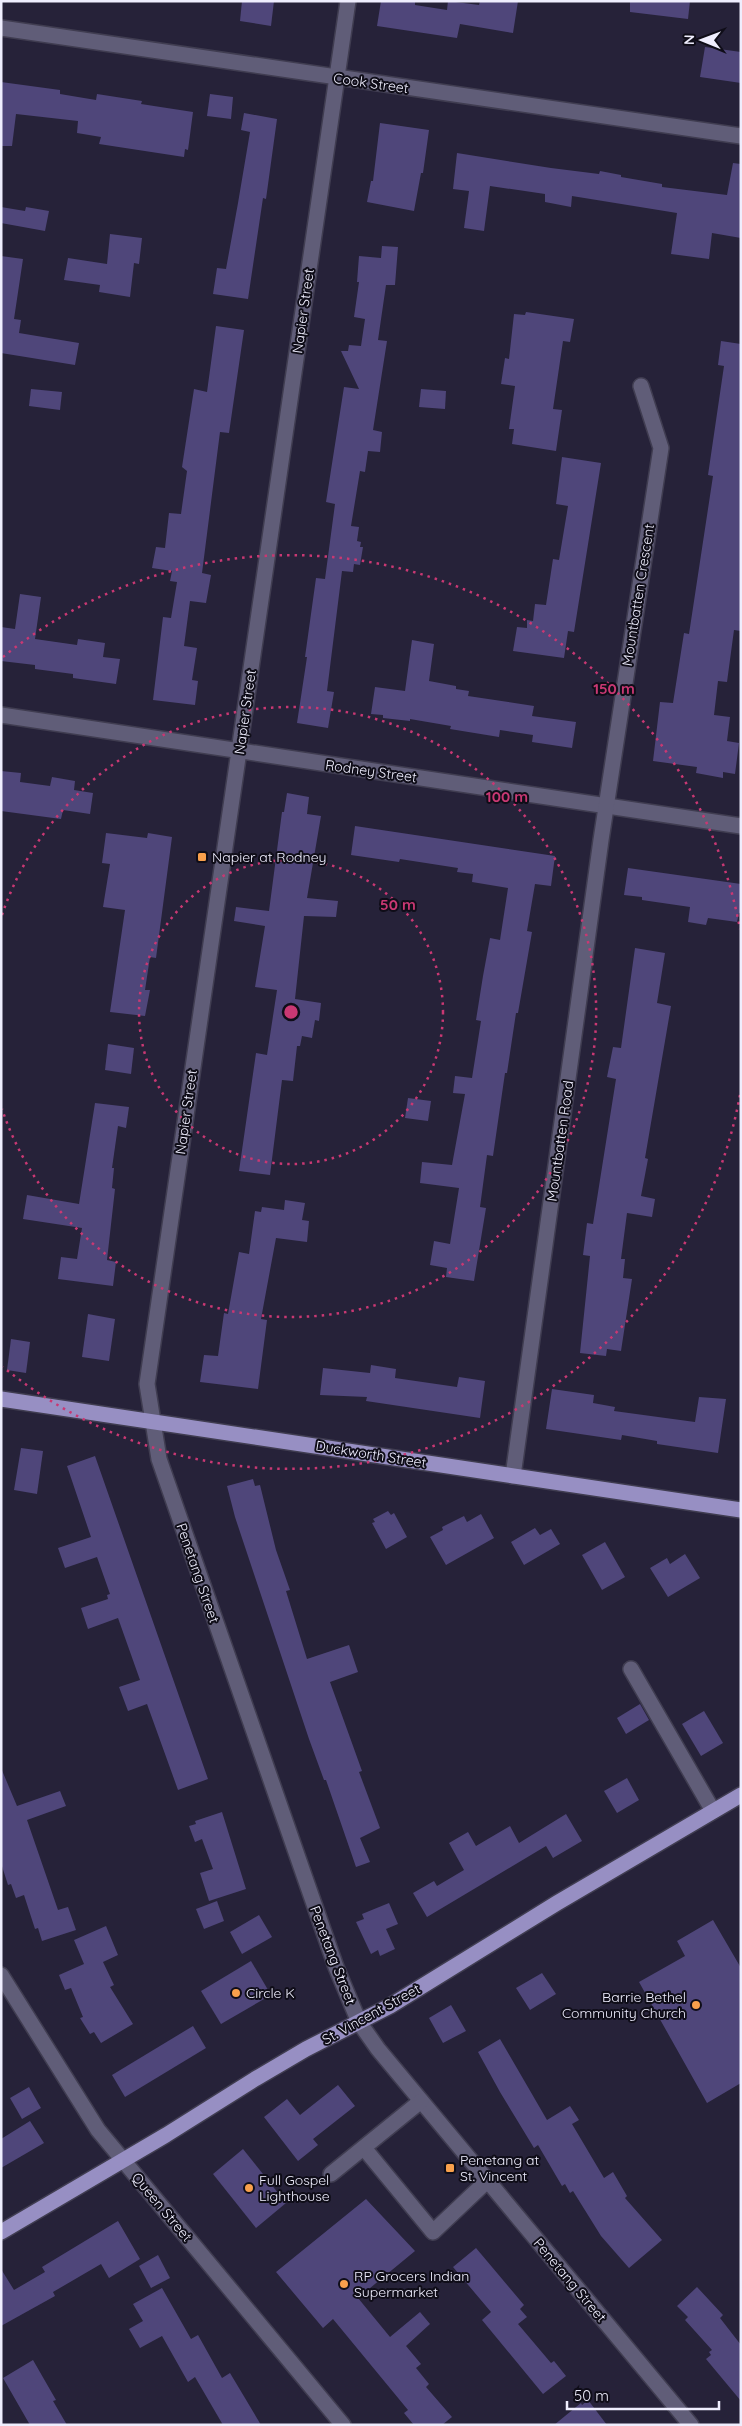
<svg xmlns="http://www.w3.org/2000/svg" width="742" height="2426" font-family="Quicksand,sans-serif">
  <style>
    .building { fill: #4f467a }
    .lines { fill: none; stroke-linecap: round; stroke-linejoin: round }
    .minor-casing { stroke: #403d51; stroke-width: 18 }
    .major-casing { stroke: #403d51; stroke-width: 18 }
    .minor { stroke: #605d78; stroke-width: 15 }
    .major { stroke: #978fc3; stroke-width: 15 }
    .ring { fill: none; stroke: #c93873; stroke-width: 2.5; stroke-dasharray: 2.5 5 }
    .poi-dot { fill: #f9a04c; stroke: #0f0d18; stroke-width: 2 }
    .labels { text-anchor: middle; stroke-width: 4; stroke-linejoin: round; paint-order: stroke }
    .street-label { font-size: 14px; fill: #efeefe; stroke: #0f0d18 }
    .poi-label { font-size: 14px; fill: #efeefe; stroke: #0f0d18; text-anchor: start }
    .centre { fill: #c93873; stroke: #0f0d18; stroke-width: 2.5 }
    .ring-label { font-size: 15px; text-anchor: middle; font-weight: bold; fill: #c93873; stroke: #0f0d18; stroke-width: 4; stroke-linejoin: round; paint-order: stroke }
  </style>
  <rect width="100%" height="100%" fill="#262239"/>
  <g class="building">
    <polygon points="242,1 274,1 271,26 240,21"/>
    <polygon points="381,1 415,1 415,5 447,10 448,1 479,5 480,1 518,1 513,33 460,24 457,38 377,26"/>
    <polygon points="630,1 690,1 688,19 630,12"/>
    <polygon points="705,47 741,52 741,83 700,77"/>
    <polygon points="1,82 60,90 60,94 96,100 97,94 142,101 141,104 193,112 188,150 185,149 184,157 99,144 101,137 77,133 78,121 16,114 12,146 1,146"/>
    <polygon points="210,94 233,97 231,119 207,116"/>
    <polygon points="244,113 277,119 266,199 263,198 248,299 213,294 217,268 226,269 238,203 250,132 241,130"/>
    <polygon points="380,123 429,130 423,173 421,173 414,211 367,202 371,181 373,181"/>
    <polygon points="457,153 551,168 599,174 600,171 621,175 621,177 662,184 662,187 727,195 733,163 741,164 741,238 712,233 709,259 671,254 677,213 572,196 571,207 545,202 545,194 490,186 484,231 464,228 469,191 453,189"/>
    <polygon points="1,207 25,211 26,207 49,211 45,231 1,223"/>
    <polygon points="110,234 142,238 139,264 134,263 130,297 99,292 100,285 64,280 68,258 107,264"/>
    <polygon points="382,246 398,247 395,285 386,285 378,340 387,341 373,430 382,432 380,452 368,451 365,472 360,471 351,526 359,527 357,541 361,542 360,547 363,547 360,565 354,564 353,572 342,571 327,691 334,692 328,728 297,723 307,657 305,657 316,578 325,579 335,504 326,502 344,387 359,389 341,351 348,351 349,345 361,346 365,319 354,317 359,282 357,282 359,256 381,258"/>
    <polygon points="1,256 23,259 14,319 21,320 19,333 79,343 75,365 1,353"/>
    <polygon points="526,312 574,319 570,342 563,341 553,409 562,410 556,451 512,444 514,429 509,429 515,386 501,384 505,358 509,359 514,314 525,315"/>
    <polygon points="216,326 244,330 229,433 220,432 202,573 211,575 206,603 190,601 184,646 197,648 192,680 198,681 195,705 153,700 163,617 171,618 177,582 170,581 172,571 152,568 156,547 165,548 169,513 181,514 187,471 182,467 194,389 207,392"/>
    <polygon points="721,341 741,344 741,631 734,630 727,682 718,681 714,715 730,717 727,741 739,743 735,774 723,772 723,778 696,773 697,767 653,761 660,702 673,703 684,633 689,634 713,476 708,475 724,366 718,365"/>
    <polygon points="31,389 62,392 60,410 29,406"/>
    <polygon points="421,389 446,391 445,409 419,407"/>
    <polygon points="562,457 601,463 574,632 568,631 564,658 513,651 517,627 527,628 527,620 533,621 535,604 546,605 553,559 559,560 568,506 556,504"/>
    <polygon points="20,594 41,597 35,639 77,645 78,639 105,643 103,657 120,659 116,684 73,678 73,674 35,669 35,665 1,661 1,627 15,629"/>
    <polygon points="412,640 434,644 429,681 456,686 456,689 469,691 468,696 534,706 532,716 576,722 572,748 532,742 533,735 500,730 499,737 450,729 451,726 410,719 410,721 383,718 383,715 371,714 375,687 405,691"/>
    <polygon points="1,771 21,773 20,782 50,786 52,777 75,781 74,790 93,793 90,814 63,810 61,819 1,811"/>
    <polygon points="287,793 309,797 307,814 321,816 307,898 338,901 336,917 304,916 295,999 321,1003 319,1021 315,1020 312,1038 302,1036 300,1046 297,1046 293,1081 282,1080 270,1175 239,1171 256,1053 267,1055 277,990 255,987 265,926 234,921 236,907 269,911 282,812 284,812"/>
    <polygon points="355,826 555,856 551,886 535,884 527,931 532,932 518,1013 516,1013 507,1073 505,1073 493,1156 487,1155 480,1207 486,1208 474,1281 446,1277 447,1268 430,1265 434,1241 450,1244 459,1188 420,1183 422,1162 452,1165 465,1094 453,1093 455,1076 472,1078 481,1021 476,1020 483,976 490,938 500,940 508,888 472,882 473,874 457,872 458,868 400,859 399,862 351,855"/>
    <polygon points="106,833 147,838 148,833 172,837 156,958 150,957 145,990 150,990 145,1016 110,1012 125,910 103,907 110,864 102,863"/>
    <polygon points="628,868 741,884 741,913 739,913 737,922 708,918 706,925 688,922 690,907 642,900 642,897 624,895"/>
    <polygon points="635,948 665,953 657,1003 671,1006 645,1158 648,1159 641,1196 655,1199 652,1217 627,1213 621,1259 625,1259 623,1278 632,1279 621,1351 607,1349 606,1356 580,1353 590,1256 583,1255 587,1223 593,1224 616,1079 607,1077 613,1047 621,1048"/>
    <polygon points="108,1044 134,1048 131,1074 105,1070"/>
    <polygon points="408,1098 431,1101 428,1121 405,1118"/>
    <polygon points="95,1103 129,1107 126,1128 118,1126 112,1168 114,1168 112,1188 115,1189 107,1260 116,1262 113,1286 58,1279 61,1257 77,1259 82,1228 23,1219 27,1195 79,1204"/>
    <polygon points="285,1200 305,1203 302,1220 309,1221 307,1242 276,1238 261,1319 267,1320 258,1389 200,1382 204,1355 218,1356 224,1313 228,1314 239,1252 249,1254 255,1211 261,1212 262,1207 284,1210"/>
    <polygon points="88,1314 115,1319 109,1361 82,1357"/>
    <polygon points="11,1339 30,1342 26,1373 7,1370"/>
    <polygon points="371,1365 396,1369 395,1378 457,1387 459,1377 485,1381 480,1418 366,1401 367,1397 320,1395 323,1368 370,1373"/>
    <polygon points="552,1389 594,1395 593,1403 615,1407 614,1411 695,1422 699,1397 726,1399 718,1453 657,1444 657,1441 622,1435 621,1440 546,1429"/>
    <polygon points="21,1448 43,1451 37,1494 14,1490"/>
    <polygon points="95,1456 208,1779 178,1790 147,1704 128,1711 119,1687 140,1680 118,1618 88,1629 81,1608 108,1599 107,1595 110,1594 97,1557 65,1568 58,1548 91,1537 67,1466"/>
    <polygon points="253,1479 255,1486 260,1485 276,1550 290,1590 286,1591 307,1659 349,1645 358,1672 330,1682 362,1771 359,1772 380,1828 360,1838 370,1862 356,1867 326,1780 324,1780 309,1739 235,1517 227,1486"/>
    <polygon points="388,1511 391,1515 394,1513 407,1537 386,1549 372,1523 375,1522 373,1519"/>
    <polygon points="481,1514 494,1538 446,1565 430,1537 443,1530 442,1527 464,1516 467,1522"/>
    <polygon points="535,1528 540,1535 551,1529 560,1544 524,1565 511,1542"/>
    <polygon points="605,1542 625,1577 602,1590 582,1555"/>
    <polygon points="685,1554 700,1578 668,1597 650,1568 667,1558 670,1564"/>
    <polygon points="640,1704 649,1720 626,1734 617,1718"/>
    <polygon points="704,1711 723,1743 701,1756 682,1724"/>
    <polygon points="1,1768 17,1806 60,1791 66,1806 27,1820 58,1910 68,1907 76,1930 42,1941 38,1928 35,1929 24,1895 16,1898 11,1884 8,1885 1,1863"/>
    <polygon points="627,1778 639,1800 617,1813 604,1791"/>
    <polygon points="222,1812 246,1889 209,1901 200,1873 213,1869 202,1839 195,1842 189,1826 196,1824 195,1821"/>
    <polygon points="566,1814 582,1841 553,1858 546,1846 427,1917 413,1893 434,1881 437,1886 464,1870 449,1843 468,1832 476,1846 510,1826 519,1843"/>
    <polygon points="217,1901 224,1921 204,1929 196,1909"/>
    <polygon points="389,1903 398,1924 386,1929 395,1949 380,1956 378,1950 371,1954 356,1922 364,1919 362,1914"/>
    <polygon points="259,1915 272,1937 242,1954 230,1932"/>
    <polygon points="713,1920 741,1968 741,2083 707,2103 639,1982 685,1956 677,1941"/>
    <polygon points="106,1926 118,1955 103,1962 114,1985 110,1987 133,2024 101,2043 94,2032 90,2034 80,2018 83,2017 71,1988 65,1990 59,1975 84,1964 74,1940"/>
    <polygon points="251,1961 271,1995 221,2024 201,1991"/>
    <polygon points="542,1973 556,1994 530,2010 516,1988"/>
    <polygon points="451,2005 466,2031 443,2043 429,2018"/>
    <polygon points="193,2026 206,2048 125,2097 112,2075"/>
    <polygon points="500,2039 547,2120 570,2106 579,2120 572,2124 604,2178 613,2172 627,2196 625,2198 662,2240 629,2268 601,2236 573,2191 570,2193 565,2184 562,2186 538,2145 534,2148 500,2092 478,2052"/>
    <polygon points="338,2085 355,2106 313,2139 318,2145 298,2161 264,2117 287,2099 300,2115"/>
    <polygon points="29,2087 41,2108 22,2119 10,2098"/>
    <polygon points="30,2121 44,2143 1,2168 1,2139"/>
    <polygon points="243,2149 286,2203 256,2228 213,2174"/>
    <polygon points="366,2199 415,2251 358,2298 390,2337 420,2312 430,2324 406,2346 421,2364 416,2368 429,2384 426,2387 452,2417 442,2425 414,2425 404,2413 408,2410 333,2319 323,2328 276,2272"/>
    <polygon points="118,2221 140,2259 109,2278 101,2264 53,2292 55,2296 1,2326 1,2269 14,2290 45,2272 42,2267"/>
    <polygon points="476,2248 524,2305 520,2309 527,2317 518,2324 551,2363 554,2361 566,2376 543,2394 482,2320 491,2312 453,2267"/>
    <polygon points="158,2255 170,2278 151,2288 139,2266"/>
    <polygon points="697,2287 723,2315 720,2318 741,2345 741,2401 706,2359 711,2355 709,2352 712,2350 685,2320 688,2317 677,2306"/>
    <polygon points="162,2288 191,2339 198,2335 222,2378 230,2373 261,2425 223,2425 195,2377 188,2382 162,2336 140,2348 129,2329 143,2321 133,2304"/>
    <polygon points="33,2360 56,2400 53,2401 67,2425 30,2425 3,2378"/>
    <polygon points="588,2400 607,2425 554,2425 581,2403 582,2405"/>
  </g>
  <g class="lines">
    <g class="minor-casing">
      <g id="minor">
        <polyline points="348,1 147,1384 159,1459 336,1967 359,2022 378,2049 691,2425"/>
        <polyline points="1,28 741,136"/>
        <polyline points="1,715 741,826"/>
        <polyline points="513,1476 601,840 661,448 641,386"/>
        <polyline points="631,1669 713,1811"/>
        <polyline points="1,1975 98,2130 343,2425"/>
        <polyline points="364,2148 433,2232 488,2180"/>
        <polyline points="331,2174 421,2101"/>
      </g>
    </g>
    <g class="major-casing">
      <g id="major">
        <polyline points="1,1399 741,1510"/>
        <polyline points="1,2232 166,2135 255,2079 306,2049 390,2006 557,1903 741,1795"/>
      </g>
    </g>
    <use href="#minor" class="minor"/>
    <use href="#major" class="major"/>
  </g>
  <g class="ring">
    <circle cx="291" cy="1012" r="152"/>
    <path d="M2 915A305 305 0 1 1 2 1109"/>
    <path d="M740 1095A457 457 0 0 1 3 1367M3 657A457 457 0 0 1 740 929"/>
  </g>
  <g class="poi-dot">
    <rect x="197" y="852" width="10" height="10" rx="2.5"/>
    <circle cx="236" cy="1993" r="5"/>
    <circle cx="696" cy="2005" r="5"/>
    <rect x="445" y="2163" width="10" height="10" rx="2.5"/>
    <circle cx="249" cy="2188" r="5"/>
    <circle cx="344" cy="2284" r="5"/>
  </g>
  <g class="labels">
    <g class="street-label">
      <text transform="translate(371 83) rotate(8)" y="5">Cook Street</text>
      <text transform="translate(303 311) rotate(-82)" y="5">Napier Street</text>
      <text transform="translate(638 595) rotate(-81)" y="5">Mountbatten Crescent</text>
      <text transform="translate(245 712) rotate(-82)" y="5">Napier Street</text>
      <text transform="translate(371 771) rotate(8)" y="5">Rodney Street</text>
      <text transform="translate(186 1112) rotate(-82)" y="5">Napier Street</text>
      <text transform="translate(560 1141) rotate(-82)" y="5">Mountbatten Road</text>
      <text transform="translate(371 1454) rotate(9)" y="5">Duckworth Street</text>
      <text transform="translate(198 1573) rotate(71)" y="5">Penetang Street</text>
      <text transform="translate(333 1955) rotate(69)" y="5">Penetang Street</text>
      <text transform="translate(371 2014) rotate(-29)" y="5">St. Vincent Street</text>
      <text transform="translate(162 2207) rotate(50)" y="5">Queen Street</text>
      <text transform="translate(570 2280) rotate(50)" y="5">Penetang Street</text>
    </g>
    <g class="poi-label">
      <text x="212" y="862">Napier at Rodney</text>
      <text x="246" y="1998">Circle K</text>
      <text x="686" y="2002" text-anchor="end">Barrie Bethel<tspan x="686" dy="16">Community Church</tspan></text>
      <text x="460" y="2165">Penetang at<tspan x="460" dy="16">St. Vincent</tspan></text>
      <text x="259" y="2185">Full Gospel<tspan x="259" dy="16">Lighthouse</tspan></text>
      <text x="354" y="2281">RP Grocers Indian<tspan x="354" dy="16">Supermarket</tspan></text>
    </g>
  </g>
  <circle cx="291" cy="1012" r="8" class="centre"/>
  <g class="ring-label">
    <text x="614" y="694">150 m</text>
    <text x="507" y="802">100 m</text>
    <text x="398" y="910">50 m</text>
  </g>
  <rect width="742" height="2426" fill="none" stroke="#efeefe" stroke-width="5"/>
  <g transform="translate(702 40) rotate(271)" stroke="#0f0d18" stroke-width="4" paint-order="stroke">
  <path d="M0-4L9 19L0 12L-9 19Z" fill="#efeefe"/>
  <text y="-8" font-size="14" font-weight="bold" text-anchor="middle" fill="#efeefe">N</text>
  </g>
  <path d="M567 2401v8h152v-8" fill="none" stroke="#efeefe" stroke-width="2.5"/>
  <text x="574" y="2401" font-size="15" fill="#efeefe" stroke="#0f0d18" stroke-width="4" paint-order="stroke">50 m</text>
</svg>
